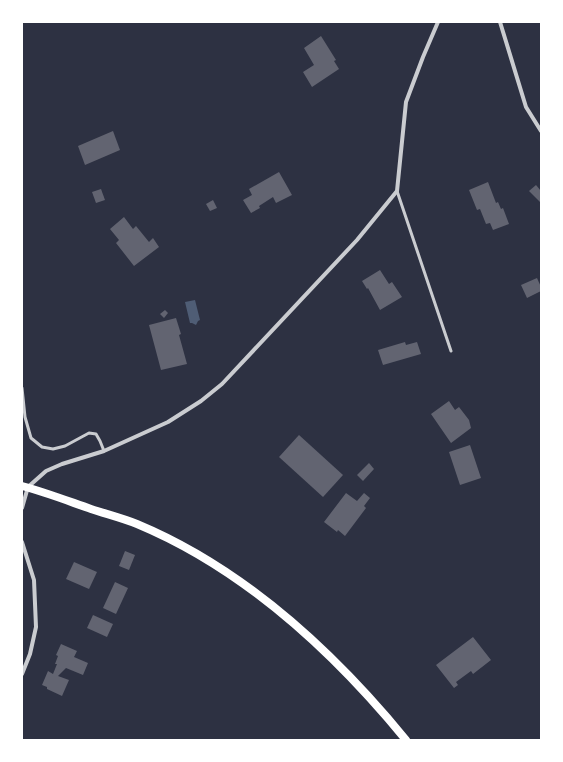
<svg xmlns="http://www.w3.org/2000/svg" width="563" height="762" font-family="'PT Sans Narrow',sans-serif">
  <style>
    .water { fill: #4f5d75 }
    .building { fill: #626471 }
    .lines { fill: none; stroke-linecap: round; stroke-linejoin: round }
    .service { stroke: #caccd0; stroke-width: 3 }
    .minor { stroke: #caccd0; stroke-width: 4 }
    .secondary { stroke: #fff; stroke-width: 8 }
  </style>
  <rect width="100%" height="100%" fill="#2d3142"/>
  <polygon class="water" points="195,300 200,320 198,321 196,325 192,323 190,323 185,302"/>
  <g class="building">
    <polygon points="321,36 336,60 334,61 339,69 312,87 303,72 314,65 304,48"/>
    <polygon points="113,131 120,150 85,165 78,146"/>
    <polygon points="279,172 292,195 276,203 273,197 259,206 260,208 251,213 243,200 252,195 249,189"/>
    <polygon points="488,182 496,203 498,202 501,209 503,208 509,224 493,230 490,223 486,224 480,209 477,210 469,190"/>
    <polygon points="536,185 541,191 541,203 529,191"/>
    <polygon points="101,189 105,200 96,203 92,192"/>
    <polygon points="213,200 217,208 210,211 206,204"/>
    <polygon points="124,217 133,229 136,226 149,242 153,238 159,247 134,266 116,243 119,240 110,229"/>
    <polygon points="380,270 389,284 392,282 402,297 380,310 368,288 367,289 362,281"/>
    <polygon points="537,278 541,287 541,291 527,298 521,285"/>
    <polygon points="165,310 168,313 164,318 160,314"/>
    <polygon points="176,318 181,334 179,335 187,364 161,370 149,325"/>
    <polygon points="405,342 406,345 417,342 421,354 383,365 378,350"/>
    <polygon points="449,401 455,410 459,407 469,420 471,428 451,443 431,414"/>
    <polygon points="299,435 343,475 323,497 279,457"/>
    <polygon points="470,445 481,478 460,485 449,452"/>
    <polygon points="369,463 374,469 363,481 357,475"/>
    <polygon points="346,493 357,501 364,493 370,498 364,506 366,508 345,536 338,530 337,532 324,522"/>
    <polygon points="125,551 135,555 129,570 119,566"/>
    <polygon points="74,562 97,572 89,589 66,579"/>
    <polygon points="115,582 128,588 116,614 103,608"/>
    <polygon points="93,615 113,624 107,637 87,628"/>
    <polygon points="473,637 491,660 473,674 471,671 456,682 458,685 454,688 436,665"/>
    <polygon points="61,644 77,651 74,657 88,663 83,675 66,668 58,676 69,680 62,696 47,689 47,687 42,685 48,671 53,674 57,664 55,664 58,656 56,655"/>
  </g>
  <g class="lines">
    <g class="service">
      <polyline points="397,191 451,351"/>
      <polyline points="22,388 25,417 31,438 42,447 53,449 65,446 89,433 96,434 100,441 104,451"/>
    </g>
    <g class="minor">
      <polyline points="500,22 526,107 541,131"/>
      <polyline points="22,508 28,487 46,471 62,464 104,451 168,422 201,401 222,384 357,240 397,191 406,102 423,57 438,22"/>
      <polyline points="22,542 34,580 36,627 30,654 22,674"/>
    </g>
    <path class="secondary" d="M22,486c23,6 46,15 69,23 15,5 31,9 46,15 108,45 196,127 269,216"/>
  </g>
  <rect width="563" height="762" fill="none" stroke="#ffffff" stroke-width="46"/>
</svg>
